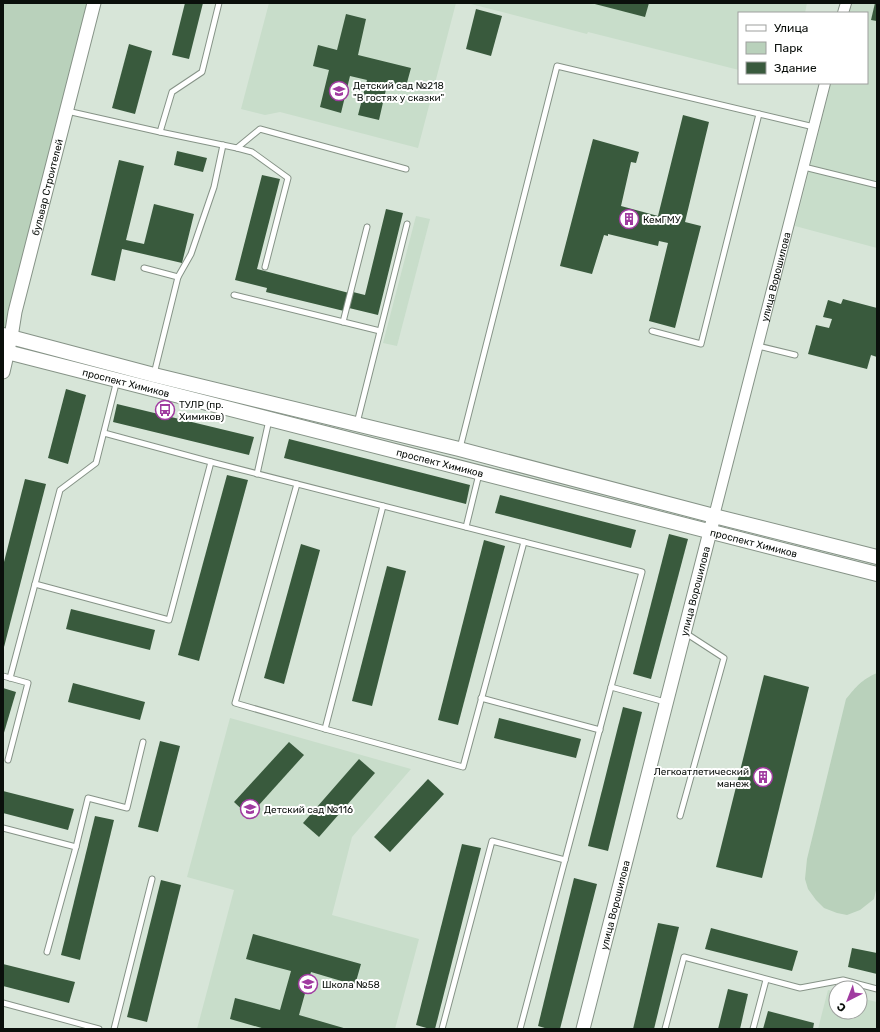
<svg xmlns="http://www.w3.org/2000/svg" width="880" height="1032" font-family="Rubik,sans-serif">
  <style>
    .built { fill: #c8ddca }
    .green { fill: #b9d1bb }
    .building { fill: #395a3d }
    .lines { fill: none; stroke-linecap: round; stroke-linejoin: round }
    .service-casing { stroke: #869387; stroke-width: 7 }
    .minor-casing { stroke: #869387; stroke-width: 12 }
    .tertiary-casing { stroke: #869387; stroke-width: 15 }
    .secondary-casing { stroke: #869387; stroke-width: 16 }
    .service { stroke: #fff; stroke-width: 5 }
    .minor { stroke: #fff; stroke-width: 10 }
    .tertiary { stroke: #fff; stroke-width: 13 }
    .secondary { stroke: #fff; stroke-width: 14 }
    .labels { text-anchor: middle; stroke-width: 4; stroke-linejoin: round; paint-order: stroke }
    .poi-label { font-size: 10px; fill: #0a0f0b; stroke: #fff; text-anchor: start }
    .street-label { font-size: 10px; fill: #0a0f0b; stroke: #fff }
  </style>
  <rect width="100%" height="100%" fill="#d7e5d8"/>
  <g class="built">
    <polygon points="269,3 456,3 418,148 280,112 265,115 241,109"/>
    <polygon points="467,3 807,3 805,13 739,13 739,70 588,32 587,34"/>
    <polygon points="851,3 877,3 877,248 795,226 831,83 867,83 867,13 849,13"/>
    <polygon points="416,216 430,219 397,346 383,343"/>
    <polygon points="230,718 411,769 352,837 332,915 419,939 395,1029 197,1029 234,890 187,877"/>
    <polygon points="828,990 836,992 836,1012 860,1012 860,998 877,1002 877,1029 818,1029"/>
  </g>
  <g class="green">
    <polygon points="3,3 94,3 15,312 3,335"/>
    <path d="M877,673v213l-3,13 -14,11 -13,5 -10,-2 -13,-5 -8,-8 -8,-11 -3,-10 2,-20 39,-160c11,-13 15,-19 31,-26z"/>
  </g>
  <g class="building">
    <polygon points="185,3 203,3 189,59 172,55"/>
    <polygon points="591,3 649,3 645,17"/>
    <polygon points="875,3 877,3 877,21 871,20"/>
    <polygon points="476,9 502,16 491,56 466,49"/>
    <polygon points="346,14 366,19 358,55 411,68 405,90 387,85 379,120 358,115 367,80 350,76 341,113 320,107 329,70 313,66 318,45 337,50"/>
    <polygon points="129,44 152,51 135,114 112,108"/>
    <polygon points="683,115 709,122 685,222 701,226 675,328 649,321 668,243 659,241 658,246 608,234 608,236 604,235 592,274 560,266 593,139 639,152 636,163 631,162 621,206 658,216"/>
    <polygon points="177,151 207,158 203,172 174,165"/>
    <polygon points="119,160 144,166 126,240 144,244 154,204 194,214 182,263 122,249 115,281 91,275"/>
    <polygon points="262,175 280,179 257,269 349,293 344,311 266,292 267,288 235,280"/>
    <polygon points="386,209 403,213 378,315 349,308 353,292 365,295"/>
    <polygon points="843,299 877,308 877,357 871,355 867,369 808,354 816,325 829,328 832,319 823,317 828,300 841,304"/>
    <polygon points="66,389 86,395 68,464 48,458"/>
    <polygon points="117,404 254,437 249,455 113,422"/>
    <polygon points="289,439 470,485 466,504 284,458"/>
    <polygon points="227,475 248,480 199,661 178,655"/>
    <polygon points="25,479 46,484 3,651 3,566"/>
    <polygon points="500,495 636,530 631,548 495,513"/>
    <polygon points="669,534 688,539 651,679 633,674"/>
    <polygon points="484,540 505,546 458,725 438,720"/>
    <polygon points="301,544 320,550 284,684 264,678"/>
    <polygon points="387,566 406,571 372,706 352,701"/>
    <polygon points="71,609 155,630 150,650 66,629"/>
    <polygon points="764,675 809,687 762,878 716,867"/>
    <polygon points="73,683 145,702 140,720 68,702"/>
    <polygon points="3,688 16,692 3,736"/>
    <polygon points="623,707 642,712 608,851 588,846"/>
    <polygon points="499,718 581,739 576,758 494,738"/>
    <polygon points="160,741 180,746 158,832 138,827"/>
    <polygon points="289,742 304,755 249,816 234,802"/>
    <polygon points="359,759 375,773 319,837 303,823"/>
    <polygon points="428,779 444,794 390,852 374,837"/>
    <polygon points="3,791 74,809 68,830 3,813"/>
    <polygon points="95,816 114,820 80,960 61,955"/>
    <polygon points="462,844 481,848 435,1029 430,1029 416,1025"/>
    <polygon points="574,878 597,884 560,1029 548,1029 538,1026"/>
    <polygon points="161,880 181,885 147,1022 127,1017"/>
    <polygon points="658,923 679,927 654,1029 633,1029"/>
    <polygon points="711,928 798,951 792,971 705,949"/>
    <polygon points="253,934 361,964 355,985 311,972 299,1015 347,1029 265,1029 230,1019 235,998 280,1010 291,971 246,959"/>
    <polygon points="852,948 877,953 877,974 848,967"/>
    <polygon points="3,964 75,982 69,1003 3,986"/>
    <polygon points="728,989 748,994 740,1029 718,1029"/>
    <polygon points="768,1011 814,1023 813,1029 763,1029"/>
  </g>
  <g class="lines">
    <g class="service-casing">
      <g id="service">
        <polyline points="67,111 160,132 237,148 252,152 288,178 265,267"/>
        <polyline points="160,132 172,92 202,72 219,3"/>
        <polyline points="237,148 260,129 406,169"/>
        <polyline points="804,167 877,185"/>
        <polyline points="144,268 178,277 154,374"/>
        <polyline points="178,277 191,254 214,187 223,145"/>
        <polyline points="234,295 380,331"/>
        <polyline points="343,322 367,227"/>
        <polyline points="652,331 701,344 759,114"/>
        <polyline points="758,346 795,355"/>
        <polyline points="357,423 407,224"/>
        <polyline points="460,448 557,66 814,127"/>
        <polyline points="211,462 642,572 611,687 665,702"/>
        <polyline points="257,474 269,420"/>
        <polyline points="297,484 235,703 325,729 463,767 524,542"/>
        <polyline points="466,527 479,474"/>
        <polyline points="35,584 169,620 211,462 104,433"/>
        <polyline points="3,676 28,683 8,760"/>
        <polyline points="10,678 60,490 96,463 117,380"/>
        <polyline points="481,698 600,730"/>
        <polyline points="325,729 383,506"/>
        <polyline points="680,816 724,658 684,632"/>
        <polyline points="3,828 76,847 47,952"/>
        <polyline points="76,847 88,798 127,808 143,742"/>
        <polyline points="3,1003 99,1029"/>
        <polyline points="114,1029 152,879"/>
        <polyline points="442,1029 492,841 565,860"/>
        <polyline points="520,1029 611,687"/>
        <polyline points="665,1029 684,957 800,988 843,980 877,989"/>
        <polyline points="753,1029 766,980"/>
      </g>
    </g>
    <g class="minor-casing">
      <g id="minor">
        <polyline points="843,13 846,3"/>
        <path id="s1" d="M714,516l111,-433"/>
      </g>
    </g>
    <g class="tertiary-casing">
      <g id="tertiary">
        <path id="s2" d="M3,372l8,-35 4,-25 79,-309"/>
        <path id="s3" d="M583,1029l131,-513"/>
      </g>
    </g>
    <g class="secondary-casing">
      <g id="secondary">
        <polyline points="3,335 154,375 459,449 714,516 877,557"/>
        <path id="s4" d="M3,351l874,223"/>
      </g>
    </g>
    <use href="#service" class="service"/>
    <use href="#minor" class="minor"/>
    <use href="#tertiary" class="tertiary"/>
    <use href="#secondary" class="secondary"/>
  </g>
  <defs>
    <g id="school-ring" transform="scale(1)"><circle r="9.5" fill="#fff" stroke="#a03ba0" stroke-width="1.5"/><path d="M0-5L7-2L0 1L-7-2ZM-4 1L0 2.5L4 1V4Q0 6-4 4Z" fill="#a03ba0"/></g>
    <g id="building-ring" transform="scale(1)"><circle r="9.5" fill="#fff" stroke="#a03ba0" stroke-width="1.5"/><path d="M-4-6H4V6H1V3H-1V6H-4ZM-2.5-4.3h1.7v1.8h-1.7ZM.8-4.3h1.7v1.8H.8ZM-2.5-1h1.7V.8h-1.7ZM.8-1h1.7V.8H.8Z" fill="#a03ba0"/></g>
    <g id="bus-ring" transform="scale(1)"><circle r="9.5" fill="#fff" stroke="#a03ba0" stroke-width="1.5"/><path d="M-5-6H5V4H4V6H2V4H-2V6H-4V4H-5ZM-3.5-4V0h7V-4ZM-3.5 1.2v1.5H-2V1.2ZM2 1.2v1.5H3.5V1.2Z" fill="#a03ba0"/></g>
  </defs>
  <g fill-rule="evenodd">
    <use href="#school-ring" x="339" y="91"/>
    <use href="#building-ring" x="629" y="219"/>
    <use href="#bus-ring" x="165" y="410"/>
    <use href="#building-ring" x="763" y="777"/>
    <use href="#school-ring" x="250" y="809"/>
    <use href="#school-ring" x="308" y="984"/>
  </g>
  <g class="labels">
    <g class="poi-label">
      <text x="353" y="89">Детский сад №218<tspan x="353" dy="12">"В гостях у сказки"</tspan></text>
      <text x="643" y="223">КемГМУ</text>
      <text x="179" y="408">ТУЛР (пр.<tspan x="179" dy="12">Химиков)</tspan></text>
      <text x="749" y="775" text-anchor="end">Легкоатлетический<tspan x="749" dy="12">манеж</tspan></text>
      <text x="264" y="813">Детский сад №116</text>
      <text x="322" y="988">Школа №58</text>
    </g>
    <g class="street-label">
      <text dy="4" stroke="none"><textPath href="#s2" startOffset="190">бульвар Строителей</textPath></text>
      <text dy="4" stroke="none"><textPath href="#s1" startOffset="247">улица Ворошилова</textPath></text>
      <text dy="4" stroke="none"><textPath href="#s4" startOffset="127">проспект Химиков</textPath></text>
      <text dy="4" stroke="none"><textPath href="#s4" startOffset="451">проспект Химиков</textPath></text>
      <text dy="4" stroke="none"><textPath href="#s4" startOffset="775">проспект Химиков</textPath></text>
      <text dy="4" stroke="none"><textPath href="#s3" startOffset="452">улица Ворошилова</textPath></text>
      <text dy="4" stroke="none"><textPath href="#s3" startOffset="128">улица Ворошилова</textPath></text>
    </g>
  </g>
  <rect width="880" height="1032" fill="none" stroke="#0a0f0b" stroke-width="8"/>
  <rect x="738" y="12" width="130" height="72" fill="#ffffff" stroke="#9d9f9d"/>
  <rect x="746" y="25" width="20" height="6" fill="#ffffff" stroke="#9d9f9d"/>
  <text x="774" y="32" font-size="12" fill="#0a0f0b">Улица</text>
  <rect x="746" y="42" width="20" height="12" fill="#b9d1bb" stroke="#9d9f9d"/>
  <text x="774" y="52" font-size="12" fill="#0a0f0b">Парк</text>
  <rect x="746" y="62" width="20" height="12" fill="#395a3d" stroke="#9d9f9d"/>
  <text x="774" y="72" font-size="12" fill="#0a0f0b">Здание</text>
  <g transform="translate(848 1000) rotate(222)"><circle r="19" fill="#ffffff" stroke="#9d9f9d"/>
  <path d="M0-3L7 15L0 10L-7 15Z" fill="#a03ba0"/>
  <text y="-6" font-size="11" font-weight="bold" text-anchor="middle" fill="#0a0f0b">С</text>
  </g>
</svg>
